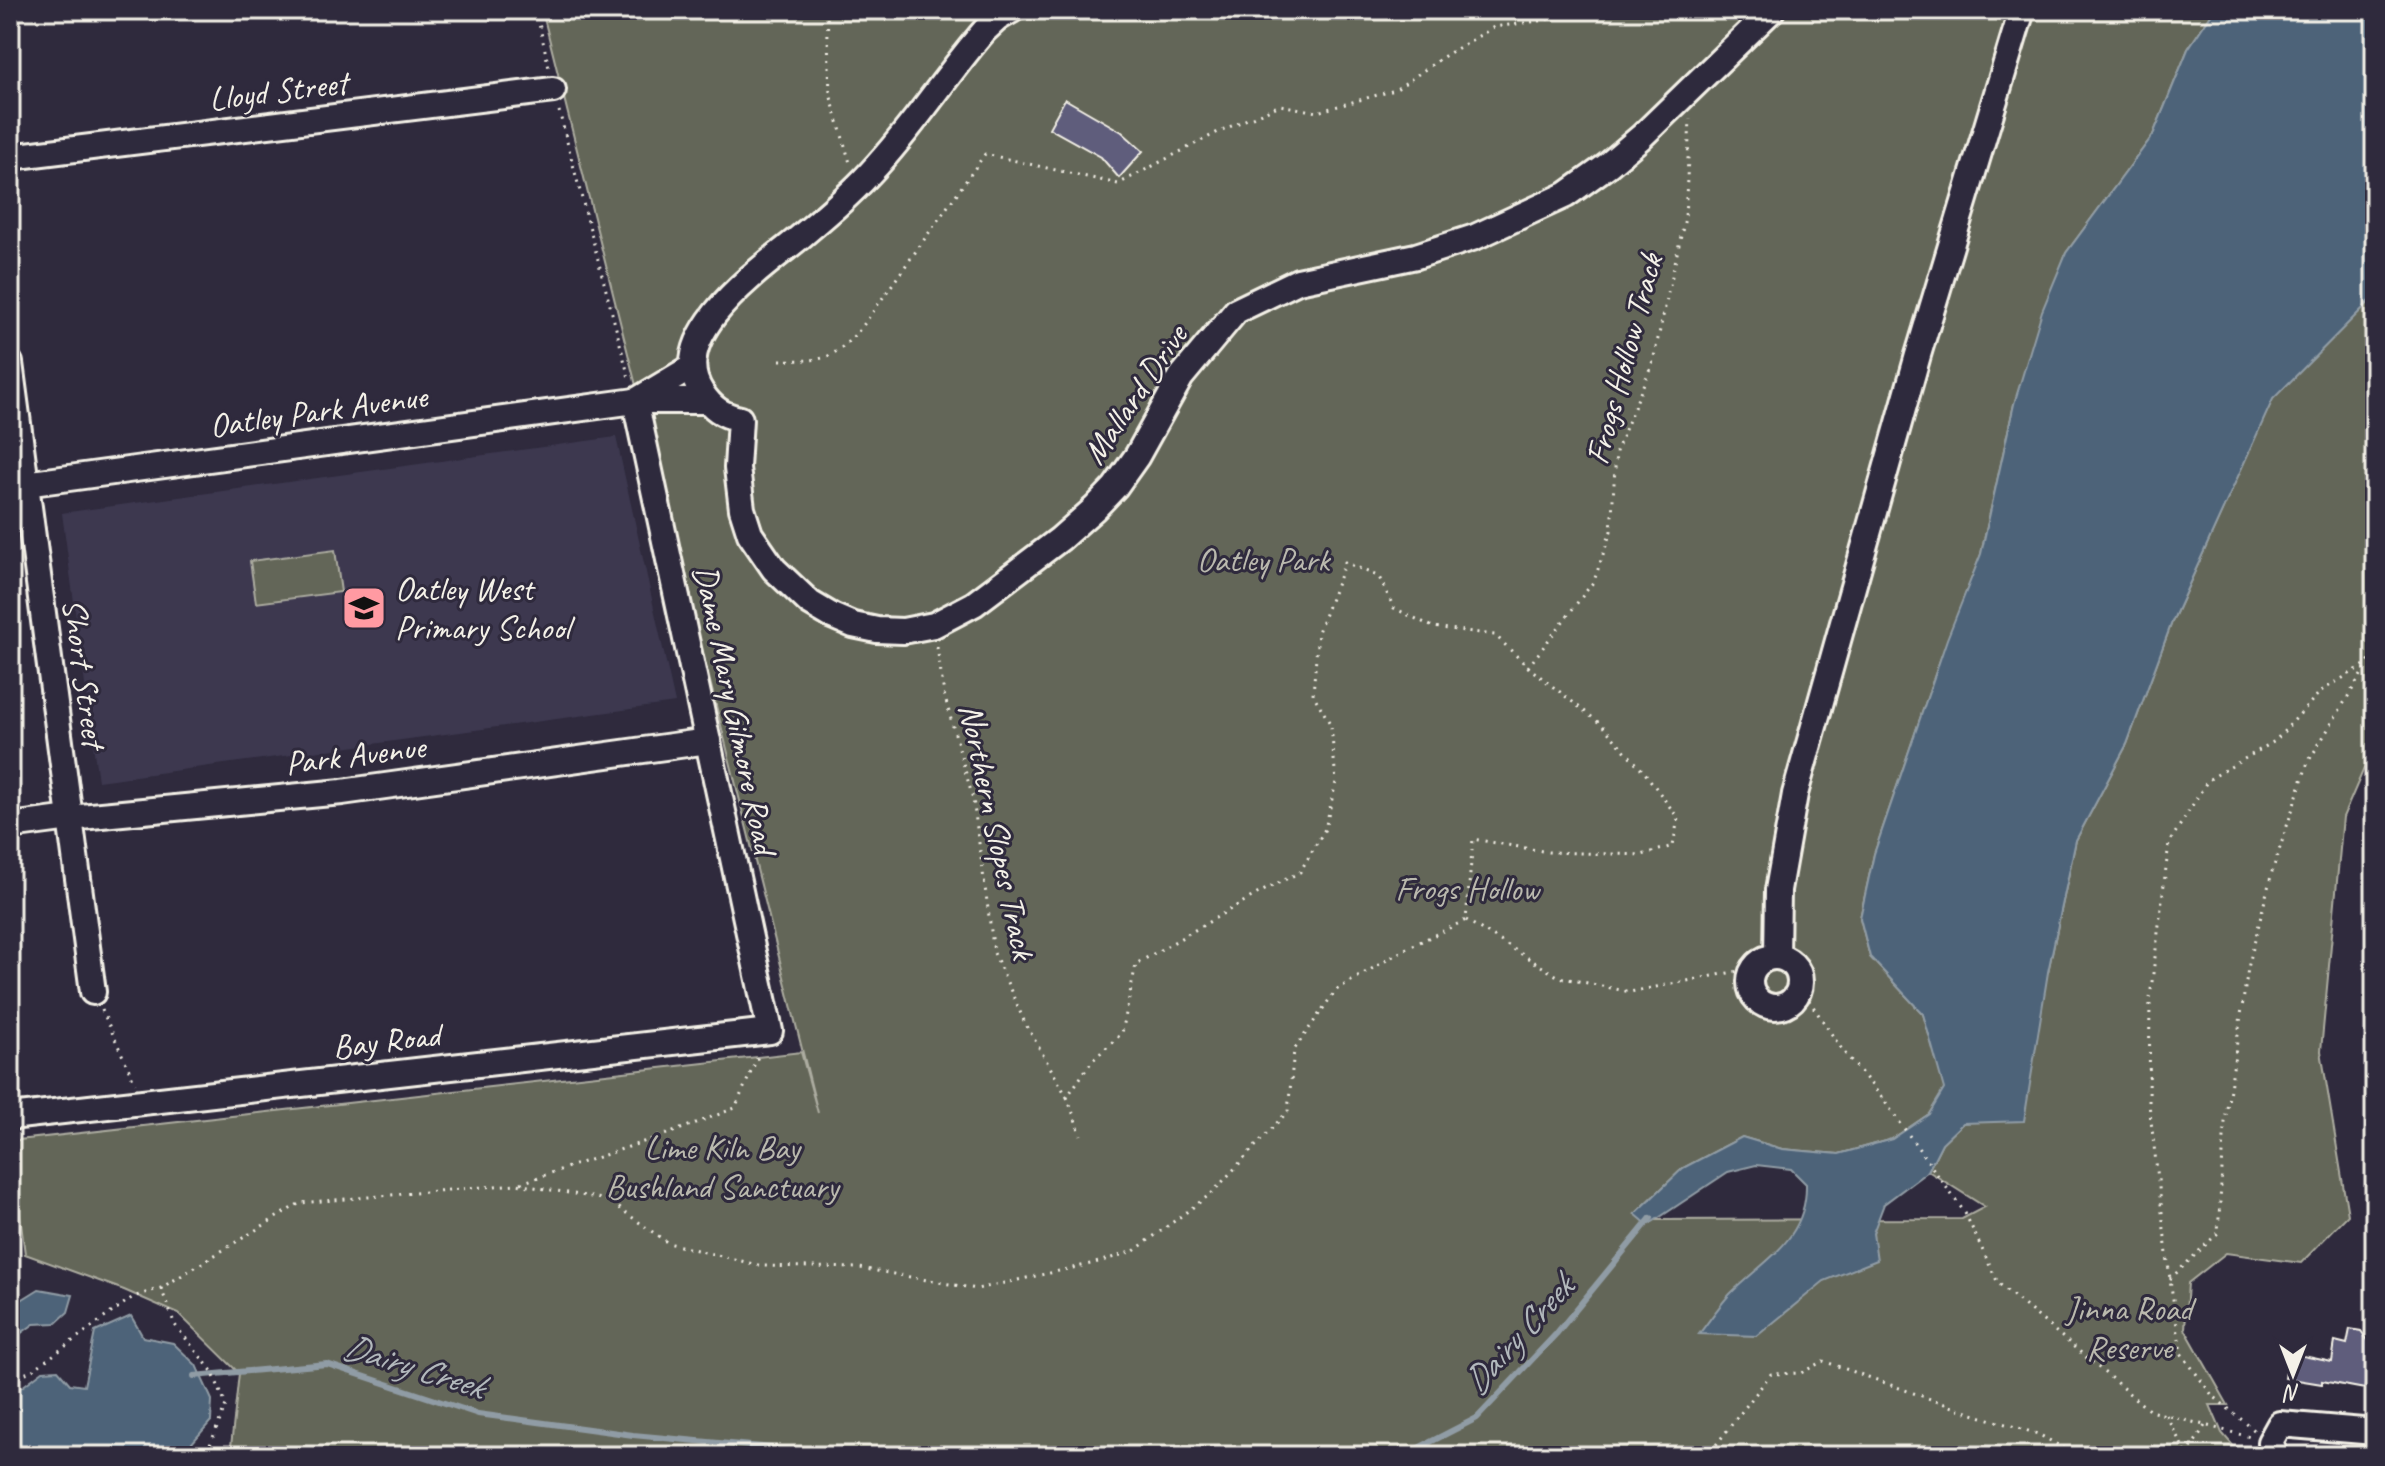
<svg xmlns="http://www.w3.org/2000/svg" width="2385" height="1466" font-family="Caveat,sans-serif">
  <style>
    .built { fill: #3d3950 }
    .green { fill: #646658; stroke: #acaca0; stroke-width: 2 }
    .water { fill: #4e6379; stroke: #909ca5; stroke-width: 2 }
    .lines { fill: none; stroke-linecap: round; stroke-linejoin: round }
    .stream { stroke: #909ca5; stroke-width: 6 }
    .building { fill: #5e5d7b; stroke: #f4f1e8; stroke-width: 2 }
    .minor-casing { stroke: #f4f1e8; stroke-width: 30 }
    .path { stroke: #f4f1e8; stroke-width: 3; stroke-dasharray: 2 6; stroke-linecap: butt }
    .minor { stroke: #2f2a3d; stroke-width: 24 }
    .labels { text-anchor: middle; stroke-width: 6; stroke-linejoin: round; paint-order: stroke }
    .street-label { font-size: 34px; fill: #f4f1e8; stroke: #2f2a3d }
    .park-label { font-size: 34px; fill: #bab9ae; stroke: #2f2a3d }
    .poi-label { font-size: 34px; fill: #f4f1e8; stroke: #2f2a3d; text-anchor: start }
    .water-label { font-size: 36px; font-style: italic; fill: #b2b8bc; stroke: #2f2a3d }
  </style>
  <rect width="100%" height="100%" fill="#2f2a3d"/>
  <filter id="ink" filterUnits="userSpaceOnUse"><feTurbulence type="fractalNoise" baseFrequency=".0125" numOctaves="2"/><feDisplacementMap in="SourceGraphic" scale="16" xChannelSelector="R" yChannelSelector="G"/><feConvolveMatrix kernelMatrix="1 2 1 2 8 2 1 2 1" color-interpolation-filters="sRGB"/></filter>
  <g filter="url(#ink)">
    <polygon class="built" points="616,437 675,703 98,781 62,513"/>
    <g class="green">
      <polygon points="542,10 2214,10 2188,49 2153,135 2066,253 2014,404 1981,554 1940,660 1874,854 1860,918 1870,957 1923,1014 1945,1089 1929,1114 1892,1139 1839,1154 1782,1149 1742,1137 1683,1168 1635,1214 1649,1220 1962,1219 1985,1207 1928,1171 1942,1143 1963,1123 2048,972 2076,840 2127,744 2172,622 2273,398 2375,296 2375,743 2343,817 2321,1051 2348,1215 2301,1263 2226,1253 2188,1283 2185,1329 2228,1405 2210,1405 2222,1433 2242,1456 230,1456 239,1373 179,1314 124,1290 25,1254 10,1141 801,1052 818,1113"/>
      <polygon points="335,550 341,592 256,603 250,561"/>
    </g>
    <g class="water">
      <path d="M2214,10h161v286l-102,103 -101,223 -45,122 -51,96 -28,132 -24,149 -61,2 -21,20 -14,28 -44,33 -11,29 4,27 -53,21 -67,55 -58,-2c10,-13 20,-28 31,-40 35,-35 77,-54 76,-110l-15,-15 -35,-4 -28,7 -80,53 -13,-11 48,-46 59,-31 40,12 57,5 53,-15 37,-25 15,-25 -21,-75 -53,-57 -10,-39 14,-64 73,-215 34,-85 33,-150 28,-93 24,-58 87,-118 35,-86z"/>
      <polygon points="39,1289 73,1295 68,1312 56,1323 34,1324 10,1341 10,1307"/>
      <polygon points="131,1316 143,1337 173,1343 196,1365 212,1400 211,1421 192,1443 168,1456 10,1456 10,1392 22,1387 43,1371 58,1370 70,1384 84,1386 95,1332"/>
    </g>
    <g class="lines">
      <g class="stream">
        <polyline points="194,1376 327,1364 478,1414 633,1435 793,1450 810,1456"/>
        <polyline points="1403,1456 1477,1418 1556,1334 1651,1218"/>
      </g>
    </g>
    <g class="building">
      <polygon points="1065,99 1122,132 1143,151 1119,178 1101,157 1049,128"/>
      <polygon points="2350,1329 2361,1331 2373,1347 2365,1389 2322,1381 2322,1384 2285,1378 2289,1353 2332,1362 2335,1341 2347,1344"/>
    </g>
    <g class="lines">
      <g class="minor-casing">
        <g id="minor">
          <path d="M1012,10l-14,8 -13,12c-40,46 -72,98 -114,142 -22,24 -47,45 -72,66 -37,30 -136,98 -97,155 10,15 20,22 38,26l-3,49 5,41 8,25 24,35 36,34 22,13 21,9 24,5 26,1 31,-6 40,-21 86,-65 35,-31 20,-21 22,-31 44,-79 55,-66 62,-30 118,-25 59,-19 91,-42 42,-30 33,-28 131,-127"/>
          <polyline points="10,157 553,90"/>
          <polyline points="10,363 93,992"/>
          <polyline points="637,400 692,367"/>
          <polyline points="10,486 635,401 707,401"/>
          <polyline points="10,826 70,818 342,792 708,741"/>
          <circle cx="1775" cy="982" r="25"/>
          <polyline points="1777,957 1778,890 1795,794 1918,355 2022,10"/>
          <polyline points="10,1117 770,1031 635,401"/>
          <polyline points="2276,1456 2270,1442 2280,1424 2375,1432"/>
        </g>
      </g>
      <g class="path">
        <polyline points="536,10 549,68"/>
        <polyline points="827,10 830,94 850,163"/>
        <polyline points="559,111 629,378"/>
        <path d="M780,360c46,1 51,1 82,-33l123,-173 133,30 104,-54 58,-25 37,7 78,-22 51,-35 48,-28 52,-7 20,-10"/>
        <polyline points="937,647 944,694 973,799 994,953 1025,1023 1067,1097 1092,1061 1122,1033 1136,964 1257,894 1300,872 1325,829 1336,782 1331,725 1313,694 1318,632 1345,562 1379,577 1394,608 1433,627 1495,635 1528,667 1602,725 1645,773 1678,818 1673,846 1642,855 1548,852 1473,839 1466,920"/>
        <polyline points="1528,667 1594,581 1611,531 1616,452 1653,361 1685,218 1690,119"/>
        <polyline points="1466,920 1559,977 1630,992 1754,968"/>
        <polyline points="1800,987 1843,1051 1880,1095 1965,1213 1998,1283 2150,1411 2250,1437"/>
        <polyline points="102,1010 135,1083"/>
        <polyline points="1067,1097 1081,1135"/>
        <polyline points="521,1183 673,1132 735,1108 760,1052"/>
        <polyline points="2170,1279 2218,1233 2225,1122 2248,968 2272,872 2308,762 2366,667"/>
        <polyline points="161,1288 175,1325 212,1371 226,1405 210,1445 198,1456"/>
        <polyline points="10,1377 30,1372 133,1297 161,1288 300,1203 517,1184 608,1200 668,1243 762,1266 860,1268 977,1289 1095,1263 1134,1251 1212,1193 1288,1111 1294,1050 1336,990 1407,948 1466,920"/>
        <polyline points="2166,1415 2187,1455"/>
        <polyline points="2254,1430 2212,1395 2181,1353 2170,1279 2149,1104 2150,998 2169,843 2208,780 2275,741 2321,691 2368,663 2375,648"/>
        <polyline points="2187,1455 2206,1424"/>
        <polyline points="1705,1456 1712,1450 1771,1374 1801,1373 1823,1361 1973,1414 2038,1434 2078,1456"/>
      </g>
      <use href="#minor" class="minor"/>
    </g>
  </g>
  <defs>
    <g id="school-square" transform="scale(2.3)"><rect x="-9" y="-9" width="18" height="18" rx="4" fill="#ff9aa2" stroke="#2f2a3d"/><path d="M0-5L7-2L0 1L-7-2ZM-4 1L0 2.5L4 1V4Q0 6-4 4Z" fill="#111"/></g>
  </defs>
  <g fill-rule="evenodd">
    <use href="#school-square" x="364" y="608"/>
  </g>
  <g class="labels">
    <g class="street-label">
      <text transform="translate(278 90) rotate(-7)" y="12">Lloyd Street</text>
      <text transform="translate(1623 359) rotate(-75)" y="12">Frogs Hollow Track</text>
      <text transform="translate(1134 394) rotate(-56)" y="12">Mallard Drive</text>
      <text transform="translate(318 410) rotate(-8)" y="12">Oatley Park Avenue</text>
      <text transform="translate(85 673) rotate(82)" y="12">Short Street</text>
      <text transform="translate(736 709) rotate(78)" y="12">Dame Mary Gilmore Road</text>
      <text transform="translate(355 754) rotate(-7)" y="12">Park Avenue</text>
      <text transform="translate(998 831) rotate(78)" y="12">Northern Slopes Track</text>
      <text transform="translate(386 1040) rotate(-7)" y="12">Bay Road</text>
    </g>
    <g class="park-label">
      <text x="1263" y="571">Oatley Park</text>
      <text x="1467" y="900">Frogs Hollow</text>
      <text x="722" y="1159">Lime Kiln Bay<tspan x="722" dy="39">Bushland Sanctuary</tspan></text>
      <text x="2129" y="1320">Jinna Road<tspan x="2129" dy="39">Reserve</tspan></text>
    </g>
    <g class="poi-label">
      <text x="395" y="600">Oatley West<tspan x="395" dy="39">Primary School</tspan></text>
    </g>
    <g class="water-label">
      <text transform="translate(1517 1334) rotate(-48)" y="13">Dairy Creek</text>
      <text transform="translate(414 1365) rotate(17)" y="13">Dairy Creek</text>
    </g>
  </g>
  <rect width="2385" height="1466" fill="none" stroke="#2f2a3d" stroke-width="40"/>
  <rect x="20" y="20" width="2345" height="1426" fill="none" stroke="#f4f1e8" stroke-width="3" filter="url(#ink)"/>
  <g transform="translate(2293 1374) rotate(180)" stroke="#2f2a3d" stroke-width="6" paint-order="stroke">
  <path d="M0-6L14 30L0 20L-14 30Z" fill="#f4f1e8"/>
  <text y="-12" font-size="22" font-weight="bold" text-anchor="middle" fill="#f4f1e8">N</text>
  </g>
</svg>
